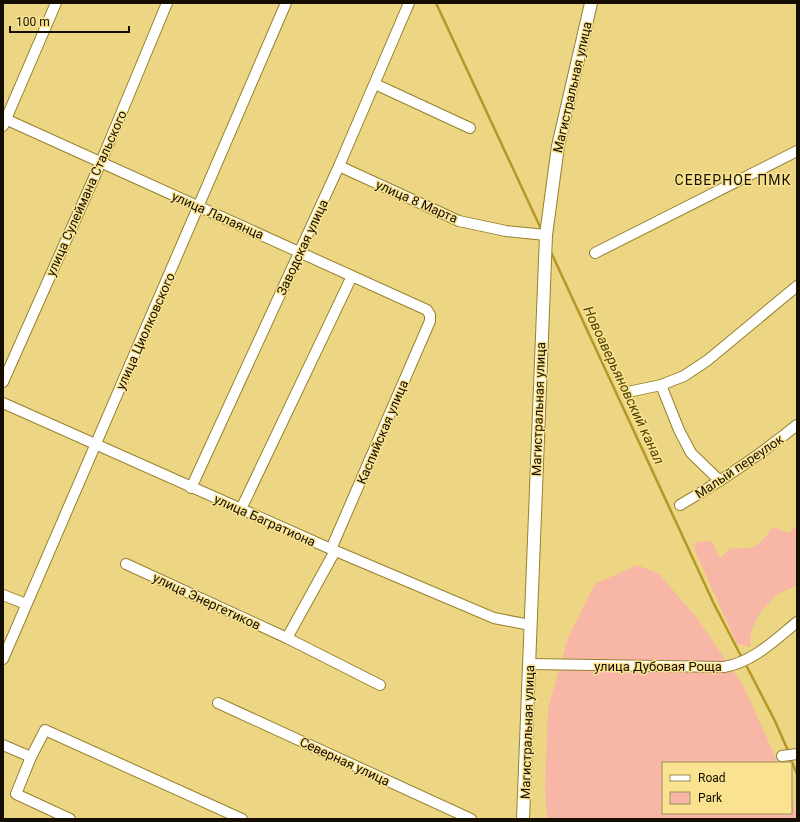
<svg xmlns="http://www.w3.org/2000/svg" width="800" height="822" font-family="Roboto,sans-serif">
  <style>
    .green { fill: #f7b6a6 }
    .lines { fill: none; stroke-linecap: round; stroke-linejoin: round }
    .stream { stroke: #b49827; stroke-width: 2.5 }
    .minor-casing { stroke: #97812d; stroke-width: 12 }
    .major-casing { stroke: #97812d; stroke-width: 14 }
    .minor { stroke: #fff; stroke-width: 10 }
    .major { stroke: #fff; stroke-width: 12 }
    .labels { text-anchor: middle; stroke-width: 3; stroke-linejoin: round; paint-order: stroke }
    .street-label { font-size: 13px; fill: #150e00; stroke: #f9e390 }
    .neighbourhood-label { font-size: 14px; letter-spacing: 1px; fill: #150e00; stroke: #f9e390 }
    .water-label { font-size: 14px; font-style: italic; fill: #4f4102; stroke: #f9e390 }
  </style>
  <rect width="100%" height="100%" fill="#ecd583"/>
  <g class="green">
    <path d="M797,525v60l-21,10 -16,18 -9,18 -1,16 -13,-3 -42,-93v-9l17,-1 8,17 11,-10c24,2 27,-1 42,-21l16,6z"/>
    <polygon points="637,565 659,574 697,618 744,687 778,763 663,763 663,813 791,813 791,792 797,819 547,819 545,788 548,709 568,638 595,584"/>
  </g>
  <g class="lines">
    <g class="stream">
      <polyline points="436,3 542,231"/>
      <polyline points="550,250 714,604 742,658"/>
      <polyline points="745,663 775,721 789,753"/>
      <polyline points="790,758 797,774"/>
    </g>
    <g class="minor-casing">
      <g id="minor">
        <polyline points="375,84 470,128"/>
        <polyline points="3,118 427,310 430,315 430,321 331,549"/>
        <polyline points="3,126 56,3"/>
        <polyline points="339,166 459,221 506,231 546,235"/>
        <polyline points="595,253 797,151"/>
        <polyline points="3,382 101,162 167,3"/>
        <polyline points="661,385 679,430 691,453 720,481"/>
        <polyline points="628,392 661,385 684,376 708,360 797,286"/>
        <polyline points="3,403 331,549 494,618 530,625"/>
        <polyline points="191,488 339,166 409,3"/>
        <path d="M680,505c41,-24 80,-50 117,-80"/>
        <polyline points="241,509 352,276"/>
        <polyline points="126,564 287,638 380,685"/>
        <polyline points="3,595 26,604"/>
        <polyline points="287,638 335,551"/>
        <path d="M3,659c94,-219 190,-437 283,-656"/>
        <path d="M529,664l195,3c29,-5 51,-27 73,-45"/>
        <polyline points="218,703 471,819"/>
        <polyline points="3,745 31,757 45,730 242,819"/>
        <polyline points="782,756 797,754"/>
        <polyline points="31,757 16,794 70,819"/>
      </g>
    </g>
    <g class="major-casing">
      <polyline id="major" points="523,819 546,235 558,146 591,3"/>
    </g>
    <use href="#minor" class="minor"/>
    <use href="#major" class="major"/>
  </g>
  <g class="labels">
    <g class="street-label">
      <text transform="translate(572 87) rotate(-77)" y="5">Магистральная улица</text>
      <text transform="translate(86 193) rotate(-66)" y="5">улица Сулеймана Стальского</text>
      <text transform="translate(417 201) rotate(24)" y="5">улица 8 Марта</text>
      <text transform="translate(218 215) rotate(24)" y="5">улица Лалаянца</text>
      <text transform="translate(302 247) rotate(-65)" y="5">Заводская улица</text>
      <text transform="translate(145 331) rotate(-66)" y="5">улица Циолковского</text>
      <text transform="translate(538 409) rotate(-88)" y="5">Магистральная улица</text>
      <text transform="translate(382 432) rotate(-67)" y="5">Каспийская улица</text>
      <text transform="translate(739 466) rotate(-34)" y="5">Малый переулок</text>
      <text transform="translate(265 520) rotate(24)" y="5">улица Багратиона</text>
      <text transform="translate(207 601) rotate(25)" y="5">улица Энергетиков</text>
      <text x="658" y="671">улица Дубовая Роща</text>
      <text transform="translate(527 732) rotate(-88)" y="5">Магистральная улица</text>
      <text transform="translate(345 761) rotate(25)" y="5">Северная улица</text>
    </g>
    <g class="neighbourhood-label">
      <text x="733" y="185">СЕВЕРНОЕ ПМК</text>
    </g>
    <g class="water-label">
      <text transform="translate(624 385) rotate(65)" y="5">Новоаверьяновский канал</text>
    </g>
  </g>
  <rect width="800" height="822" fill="none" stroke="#150e00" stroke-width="8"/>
  <rect x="662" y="762" width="130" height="52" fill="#f9e390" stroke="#9e8e56"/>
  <rect x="670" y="775" width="20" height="6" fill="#ffffff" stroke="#9e8e56"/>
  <text x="698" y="782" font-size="12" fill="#150e00">Road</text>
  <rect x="670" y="792" width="20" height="12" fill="#f7b6a6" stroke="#9e8e56"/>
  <text x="698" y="802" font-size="12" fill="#150e00">Park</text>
  <path d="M10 26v6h119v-6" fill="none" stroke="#150e00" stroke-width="2"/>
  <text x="16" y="26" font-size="12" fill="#150e00" stroke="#f9e390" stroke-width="3" paint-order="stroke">100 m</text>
</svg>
